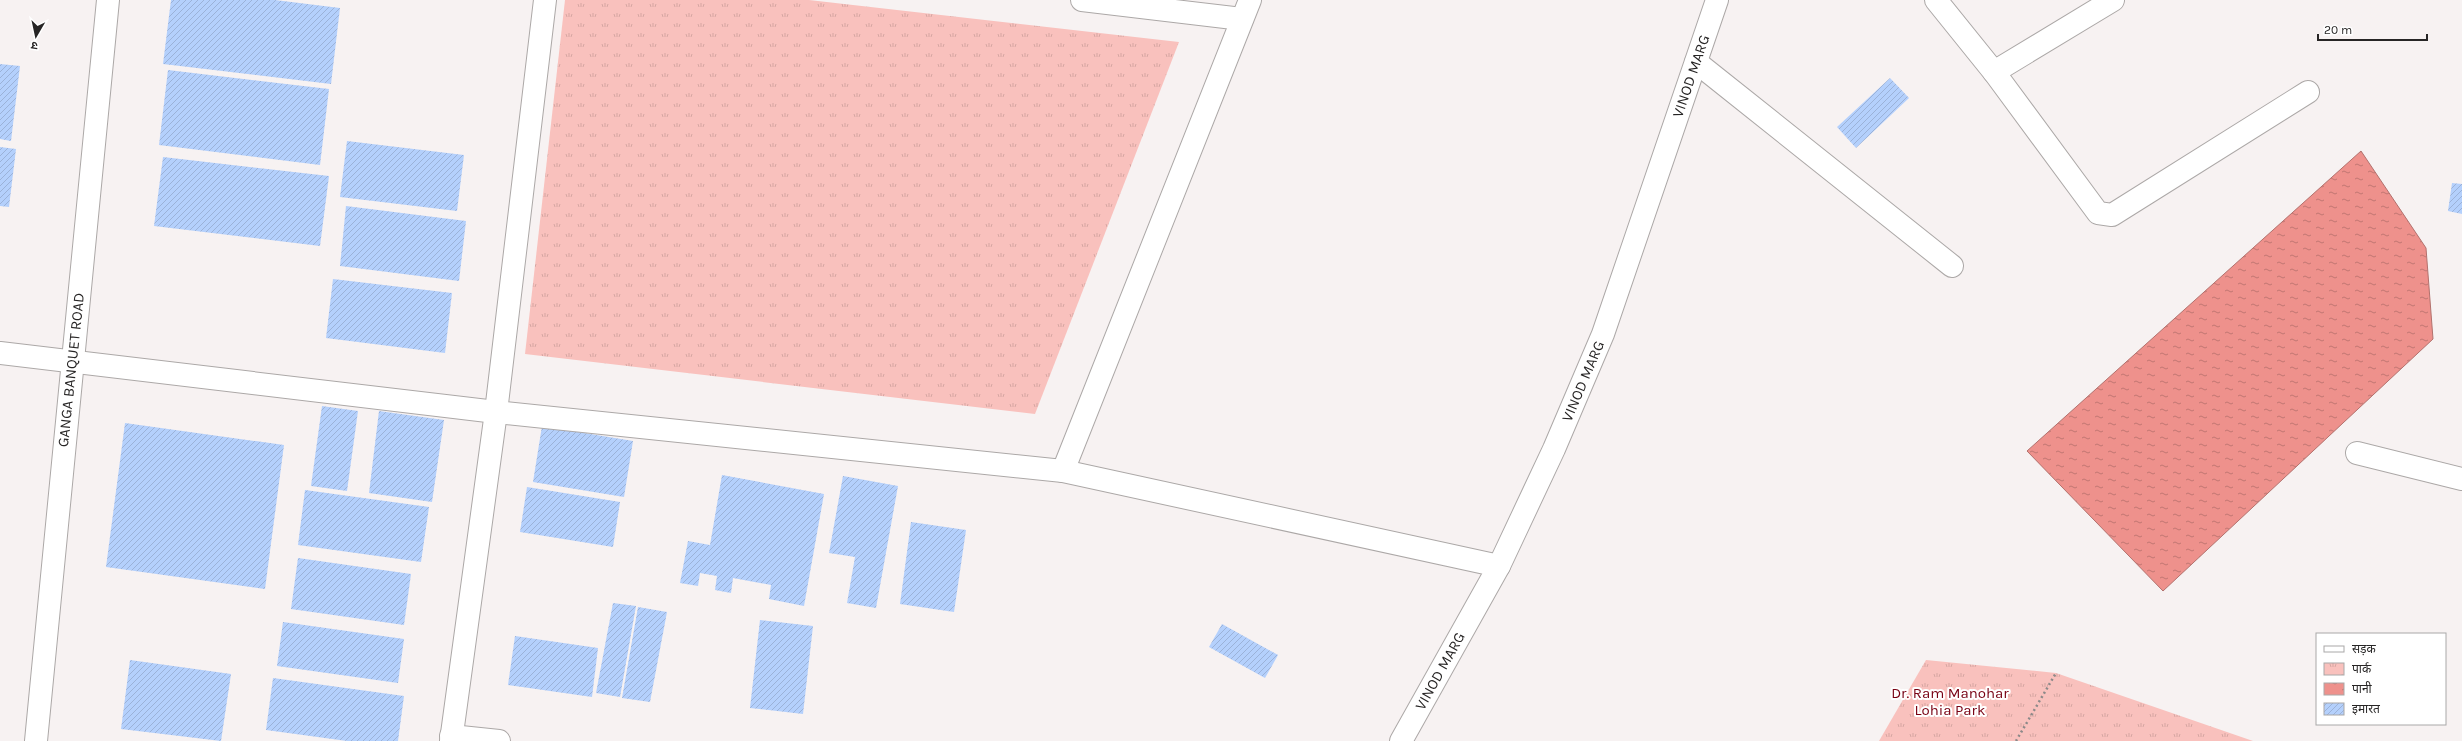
<svg xmlns="http://www.w3.org/2000/svg" width="2462" height="741" font-family="Karla,'Noto Sans Devanagari',sans-serif">
  <style>
    .park { fill: url(#park-tufts) }
    .water { fill: url(#water-ripples); stroke: #b2716d }
    .building { fill: url(#building-hatch) }
    .lines { fill: none; stroke-linecap: round; stroke-linejoin: round }
    .minor-casing { stroke: #aca8a7; stroke-width: 24 }
    .tertiary-casing { stroke: #aca8a7; stroke-width: 24 }
    .path { stroke: #8c8989; stroke-width: 2.5; stroke-dasharray: 2 3; stroke-linecap: butt }
    .minor { stroke: #fff; stroke-width: 22 }
    .tertiary { stroke: #fff; stroke-width: 22 }
    .labels { text-anchor: middle; stroke-width: 4; stroke-linejoin: round; paint-order: stroke }
    .street-label { font-size: 15px; fill: #272525; stroke: #fff }
    .park-label { font-size: 15px; fill: #770112; stroke: #fff }
  </style>
  <defs>
    <pattern id="park-tufts" width="24" height="20" patternUnits="userSpaceOnUse"><rect width="24" height="20" fill="#f9c1bd"/><path d="M3 7l-1-3M5 7V3M7 7l1-3M15 17l-1-3M17 17v-4M19 17l1-3" fill="none" stroke="#d5a6a2"/></pattern>
    <pattern id="water-ripples" width="26" height="14" patternUnits="userSpaceOnUse"><rect width="26" height="14" fill="#ee918c"/><path d="M2 4q2-2 4 0t4 0M15 11q2-2 4 0t4 0" fill="none" stroke="#c17672"/></pattern>
    <pattern id="building-hatch" width="6" height="6" patternUnits="userSpaceOnUse"><rect width="6" height="6" fill="#b4d0fc"/><path d="M-1 1l2-2M0 6l6-6M5 7l2-2" fill="none" stroke="#9bb2d8"/></pattern>
  </defs>
  <rect width="100%" height="100%" fill="#f7f2f2"/>
  <g class="park">
    <polygon points="565,0 809,0 1179,42 1035,414 525,354"/>
    <polygon points="1926,660 2056,673 2253,741 1879,741"/>
  </g>
  <polygon class="water" points="2361,151 2426,248 2433,339 2163,591 2027,451"/>
  <g class="building">
    <polygon points="171,0 275,0 340,8 331,84 163,64"/>
    <polygon points="0,64 20,66 11,141 0,139"/>
    <polygon points="168,70 329,89 320,165 159,145"/>
    <polygon points="1890,78 1909,98 1856,148 1837,127"/>
    <polygon points="347,141 464,155 457,211 340,197"/>
    <polygon points="0,147 16,149 9,207 0,206"/>
    <polygon points="163,157 329,176 320,246 154,226"/>
    <polygon points="2452,183 2462,184 2462,214 2448,211"/>
    <polygon points="346,206 466,221 459,281 340,266"/>
    <polygon points="333,279 452,293 445,353 326,338"/>
    <polygon points="322,406 358,411 347,491 311,486"/>
    <polygon points="379,411 444,420 432,502 369,493"/>
    <polygon points="125,423 284,445 265,589 106,567"/>
    <polygon points="542,426 633,441 624,497 533,482"/>
    <polygon points="722,475 824,494 804,606 769,599 771,585 733,578 731,593 715,590 717,576 700,573 698,586 680,583 688,541 710,545"/>
    <polygon points="843,476 898,486 876,608 847,603 855,557 829,553"/>
    <polygon points="527,487 620,502 613,547 520,532"/>
    <polygon points="305,490 429,507 421,562 298,545"/>
    <polygon points="911,522 966,530 954,612 900,604"/>
    <polygon points="298,558 411,574 404,625 291,609"/>
    <polygon points="613,603 636,606 620,697 596,693"/>
    <polygon points="638,607 667,612 650,702 622,698"/>
    <polygon points="760,620 813,626 803,714 750,708"/>
    <polygon points="283,622 404,639 398,683 277,666"/>
    <polygon points="1222,624 1278,655 1265,678 1209,647"/>
    <polygon points="515,636 598,648 592,697 508,685"/>
    <polygon points="130,660 231,674 221,741 121,729"/>
    <polygon points="273,678 404,696 398,741 347,741 266,730"/>
  </g>
  <g class="lines">
    <g class="minor-casing">
      <g id="minor">
        <polyline points="1082,0 1242,19"/>
        <polyline points="1936,0 1994,72 2098,213 2112,215 2308,92"/>
        <polyline points="1696,62 1952,266"/>
        <polyline points="1994,72 2113,0"/>
        <polyline points="0,353 496,412 1063,471 1499,566"/>
        <polyline points="2357,453 2462,479"/>
        <polyline points="1063,471 1250,0"/>
        <polyline points="451,736 499,741"/>
        <polyline points="36,741 108,0"/>
        <polyline points="451,741 496,412 545,0"/>
      </g>
    </g>
    <g class="tertiary-casing">
      <polyline id="tertiary" points="1401,741 1499,566 1554,449 1603,334 1717,0"/>
    </g>
    <polyline class="path" points="2016,741 2056,673"/>
    <use href="#minor" class="minor"/>
    <use href="#tertiary" class="tertiary"/>
  </g>
  <g class="labels">
    <g class="street-label">
      <text transform="translate(1691 76) rotate(-71)" y="5">VINOD MARG</text>
      <text transform="translate(71 370) rotate(-84)" y="5">GANGA BANQUET ROAD</text>
      <text transform="translate(1583 381) rotate(-67)" y="5">VINOD MARG</text>
      <text transform="translate(1440 671) rotate(-61)" y="5">VINOD MARG</text>
    </g>
    <g class="park-label">
      <text x="1950" y="698">Dr. Ram Manohar<tspan x="1950" dy="17">Lohia Park</tspan></text>
    </g>
  </g>
  <rect x="2316" y="633" width="130" height="92" fill="#ffffff" stroke="#a9a8a8"/>
  <rect x="2324" y="646" width="20" height="6" fill="#ffffff" stroke="#a9a8a8"/>
  <text x="2352" y="653" font-size="12" fill="#272525">सड़क</text>
  <rect x="2324" y="663" width="20" height="12" fill="url(#park-tufts)" stroke="#a9a8a8"/>
  <text x="2352" y="673" font-size="12" fill="#272525">पार्क</text>
  <rect x="2324" y="683" width="20" height="12" fill="url(#water-ripples)" stroke="#a9a8a8"/>
  <text x="2352" y="693" font-size="12" fill="#272525">पानी</text>
  <rect x="2324" y="703" width="20" height="12" fill="url(#building-hatch)" stroke="#a9a8a8"/>
  <text x="2352" y="713" font-size="12" fill="#272525">इमारत</text>
  <g transform="translate(36 36) rotate(189)" stroke="#ffffff" stroke-width="3" paint-order="stroke">
  <path d="M0-3L7 15L0 10L-7 15Z" fill="#272525"/>
  <text y="-6" font-size="11" font-weight="bold" text-anchor="middle" fill="#272525">उ</text>
  </g>
  <path d="M2318 34v6h109v-6" fill="none" stroke="#272525" stroke-width="2"/>
  <text x="2324" y="34" font-size="12" fill="#272525" stroke="#ffffff" stroke-width="3" paint-order="stroke">20 m</text>
</svg>
